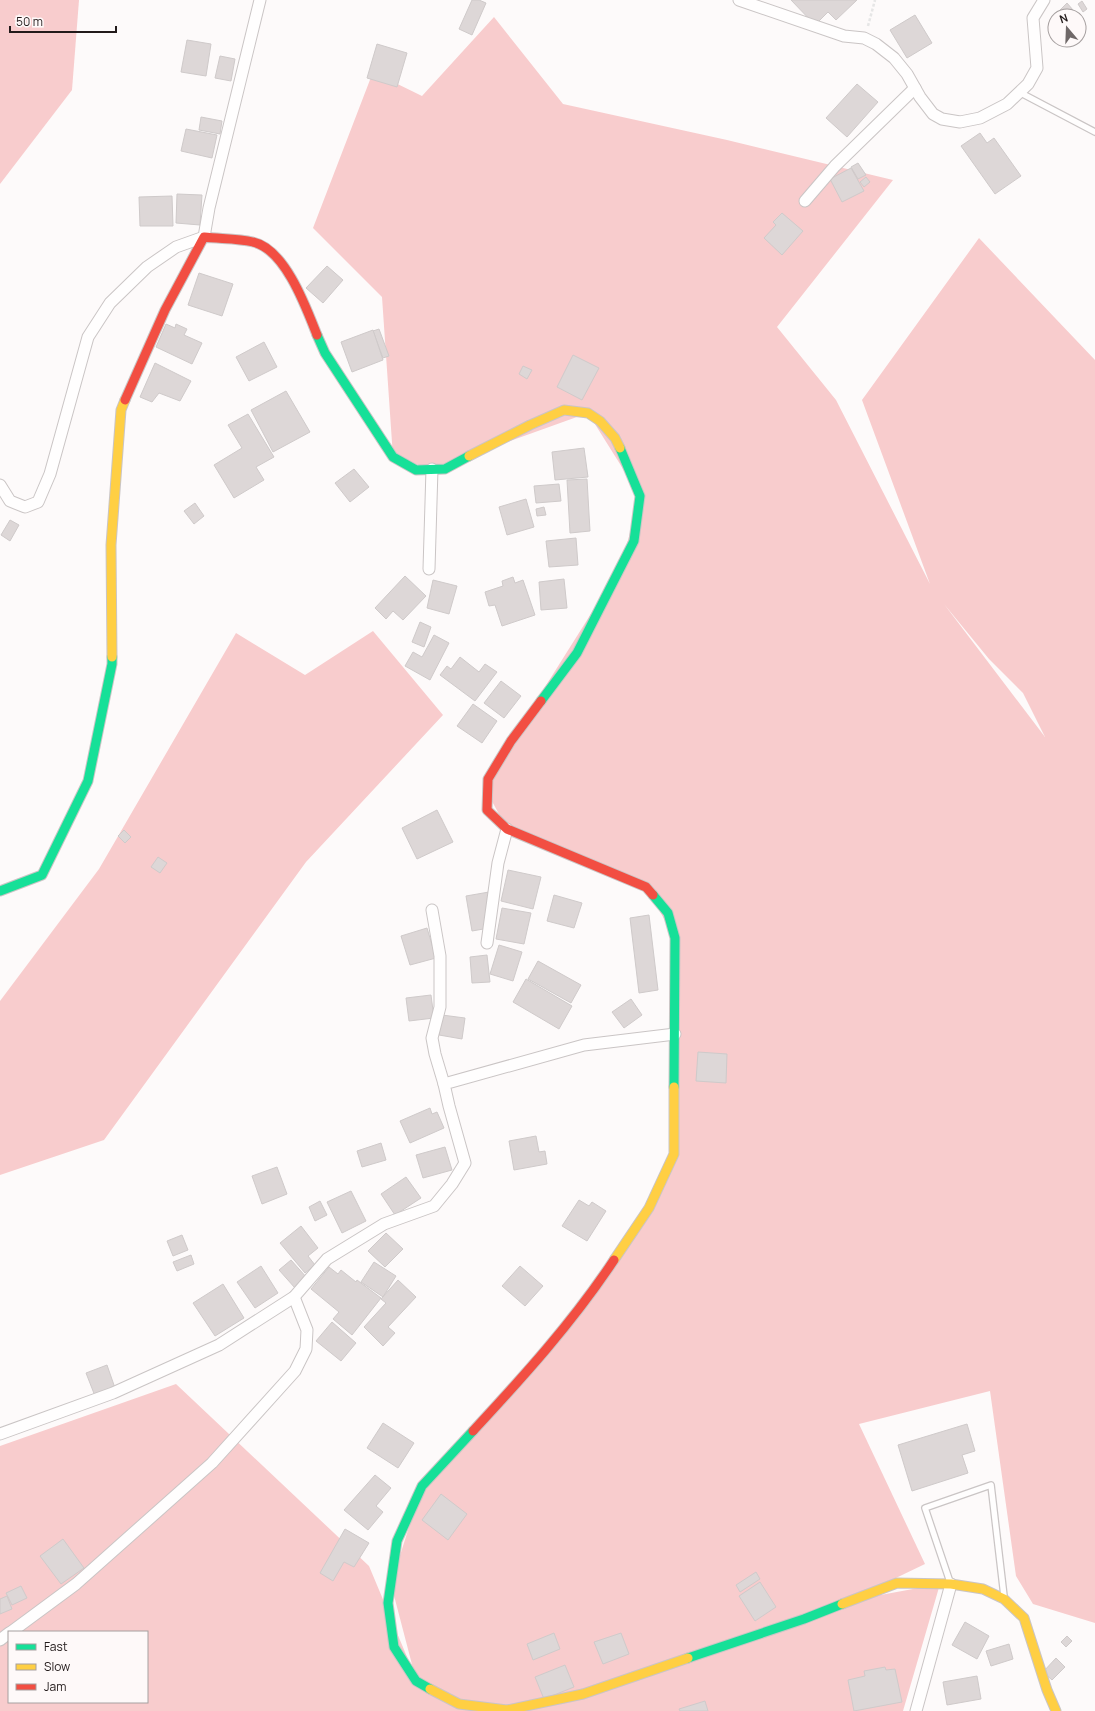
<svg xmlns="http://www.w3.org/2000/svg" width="1095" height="1711" font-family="Manrope,sans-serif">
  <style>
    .forest { fill: #f8cccd; fill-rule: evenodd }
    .building { fill: #ddd7d7; stroke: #cfcaca }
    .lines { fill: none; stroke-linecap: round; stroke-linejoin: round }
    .lane-casing { stroke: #cac5c5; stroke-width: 8 }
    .street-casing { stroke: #cac5c5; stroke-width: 13 }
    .fast-casing { stroke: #cac5c5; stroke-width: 11 }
    .slow-casing { stroke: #cac5c5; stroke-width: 11 }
    .jam-casing { stroke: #cac5c5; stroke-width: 11 }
    .path { stroke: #e6e6e6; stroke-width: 2.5; stroke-dasharray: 3 2; stroke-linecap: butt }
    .lane { stroke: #fffefe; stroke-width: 5.5 }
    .street { stroke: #fffefe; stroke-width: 11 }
    .fast { stroke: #16e098; stroke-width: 9 }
    .slow { stroke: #ffcf43; stroke-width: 9 }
    .jam { stroke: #f24e42; stroke-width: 9 }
  </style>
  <rect width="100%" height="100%" fill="#fdfafa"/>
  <g class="forest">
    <polygon points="0,0 79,0 72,90 0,184"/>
    <path d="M494,17l69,87 164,36 166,40 -116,147 59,73 94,184 -68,-184 117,-162 116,122v1263l-62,-19 -17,-28 -26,-185 -131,33 66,140 -77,37 92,-17 -37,127h-903v-265l176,-62 193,182 46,110 -24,-92 31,-98 185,-215 67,-117 1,-216 -29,-51 -139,-58 -20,-37 24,-51 110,-175 19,-70 -52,-83 -156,56 -39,-12 -11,-160 -69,-69 60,-156 49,24zM944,604l45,55 34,34 22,44zM9,1632h138v70h-138z"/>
    <polygon points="373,631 443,715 306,862 104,1140 0,1175 0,1001 99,869 236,633 305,675"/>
  </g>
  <g class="building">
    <polygon points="472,0 479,0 486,3 472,35 459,29"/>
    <polygon points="791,0 857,0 836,20 828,12 815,25"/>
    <polygon points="1082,1 1087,9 1083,12 1078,4"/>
    <polygon points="1067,3 1073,10 1066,16 1064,16 1059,11"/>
    <polygon points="915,15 932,43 907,58 890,30"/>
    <polygon points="187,40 211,44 206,76 181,72"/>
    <polygon points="377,44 407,53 397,87 367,78"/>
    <polygon points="220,56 235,59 231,81 215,78"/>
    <polygon points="857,84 878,102 847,137 826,118"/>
    <polygon points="201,117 222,121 220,134 199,130"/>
    <polygon points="186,129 217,135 212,158 181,151"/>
    <polygon points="980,133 987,143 994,138 1021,176 995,194 961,146"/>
    <polygon points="858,163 866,175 858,179 851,167"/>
    <polygon points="851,168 864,191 842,202 830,179"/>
    <polygon points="866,177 870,182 864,187 860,182"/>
    <polygon points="177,194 202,195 200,225 176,223"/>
    <polygon points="172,196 173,226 140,226 139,197"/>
    <polygon points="782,213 803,231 782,255 764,238 776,225 773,222"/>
    <polygon points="327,266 343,280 323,303 306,288"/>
    <polygon points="199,273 233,284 222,316 188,305"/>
    <polygon points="166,324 175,328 176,324 187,329 184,335 202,343 192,364 156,347"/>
    <polygon points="379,329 389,356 383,358 373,331"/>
    <polygon points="373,330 383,360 352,372 341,342"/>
    <polygon points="264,342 277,367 249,381 236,357"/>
    <polygon points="573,355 599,368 582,400 557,387"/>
    <polygon points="155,363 191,381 180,401 159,393 152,402 140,397"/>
    <polygon points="523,366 532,370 527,379 519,374"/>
    <polygon points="286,391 310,432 273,452 251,410"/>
    <polygon points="248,414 274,457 256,467 264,480 234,498 214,465 242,448 228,425"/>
    <polygon points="584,448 588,477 555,480 552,452"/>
    <polygon points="354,469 369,487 350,502 335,483"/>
    <polygon points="587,479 590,531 570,533 567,480"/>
    <polygon points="559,484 561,501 536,503 534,486"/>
    <polygon points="526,499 534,527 507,535 499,507"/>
    <polygon points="195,503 204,516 194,524 184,511"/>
    <polygon points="544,507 546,515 537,516 536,509"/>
    <polygon points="10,520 19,525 10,541 1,535"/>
    <polygon points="576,538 578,565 549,567 546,541"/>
    <polygon points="405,576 426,596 403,620 393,611 386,619 375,608"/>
    <polygon points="513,577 515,583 523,580 535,615 502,626 495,605 489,606 485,592 503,586 502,581"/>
    <polygon points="564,579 567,608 541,610 539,582"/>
    <polygon points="433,580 457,586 449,614 427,608"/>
    <polygon points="420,622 431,627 424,647 412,642"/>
    <polygon points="434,635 449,643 430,680 405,666 413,652 422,657"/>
    <polygon points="460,657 479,672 485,664 497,672 475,701 440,675 447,666 451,669"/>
    <polygon points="501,681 521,696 504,718 484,703"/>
    <polygon points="473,704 497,721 482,743 457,726"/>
    <polygon points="437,810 453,842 417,859 402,828"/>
    <polygon points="124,830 131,837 125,843 118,836"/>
    <polygon points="158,857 167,863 160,873 151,867"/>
    <polygon points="508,870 541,877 533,909 501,901"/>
    <polygon points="489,892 495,927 472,931 466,896"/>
    <polygon points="554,895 582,903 574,928 547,921"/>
    <polygon points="502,908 531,913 524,944 496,939"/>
    <polygon points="649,915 658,990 639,993 630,918"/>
    <polygon points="427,928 436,958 410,965 401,936"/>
    <polygon points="499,945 522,952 513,981 490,974"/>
    <polygon points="487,955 490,982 472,983 470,957"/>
    <polygon points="538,961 581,985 571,1003 528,979"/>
    <polygon points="526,979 572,1006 559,1029 513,1002"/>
    <polygon points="431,995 434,1018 409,1021 406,998"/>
    <polygon points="631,999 642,1015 624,1028 612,1012"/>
    <polygon points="442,1015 465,1018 462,1039 439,1035"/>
    <polygon points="698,1052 727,1054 726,1083 696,1081"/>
    <polygon points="430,1108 432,1114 437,1112 444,1128 410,1143 400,1121"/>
    <polygon points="536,1136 539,1152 545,1151 547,1164 514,1170 509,1141"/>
    <polygon points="381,1143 386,1160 362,1167 357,1151"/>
    <polygon points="445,1147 452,1170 423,1178 416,1155"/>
    <polygon points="277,1167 287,1194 262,1204 252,1176"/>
    <polygon points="406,1177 421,1198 395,1215 381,1194"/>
    <polygon points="351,1191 366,1221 342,1233 327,1202"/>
    <polygon points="579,1200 589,1206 592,1202 606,1211 587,1241 562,1226"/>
    <polygon points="320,1201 327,1215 315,1221 309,1207"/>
    <polygon points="301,1226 318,1248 308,1256 315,1265 305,1273 280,1243"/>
    <polygon points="386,1233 403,1249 385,1267 368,1251"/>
    <polygon points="182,1235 188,1250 173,1256 167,1241"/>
    <polygon points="191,1255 194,1264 177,1271 173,1262"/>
    <polygon points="291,1260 307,1278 295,1288 279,1270"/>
    <polygon points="374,1262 396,1276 383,1297 361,1282"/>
    <polygon points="261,1266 278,1293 255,1308 237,1282"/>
    <polygon points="520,1266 543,1286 525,1306 502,1286"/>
    <polygon points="329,1267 338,1274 341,1270 356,1282 357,1280 381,1298 352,1335 333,1319 339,1312 311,1289"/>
    <polygon points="398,1280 416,1297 388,1327 395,1333 383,1346 364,1327 386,1303 381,1299"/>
    <polygon points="223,1284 244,1318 215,1336 193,1303"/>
    <polygon points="332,1322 356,1343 341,1361 316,1341"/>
    <polygon points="107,1365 115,1388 95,1396 86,1373"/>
    <polygon points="383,1423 414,1443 398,1468 367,1448"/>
    <polygon points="967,1424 975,1451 962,1455 968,1473 912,1491 898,1445"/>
    <polygon points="375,1475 391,1488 376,1506 383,1512 368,1530 344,1510"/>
    <polygon points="441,1494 467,1514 448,1540 422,1520"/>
    <polygon points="345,1529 369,1543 354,1567 344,1562 333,1581 320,1573"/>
    <polygon points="63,1539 84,1568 61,1584 40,1556"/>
    <polygon points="756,1572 760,1579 740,1592 736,1585"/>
    <polygon points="760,1582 776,1607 755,1621 739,1596"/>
    <polygon points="21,1586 27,1598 12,1605 6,1593"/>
    <polygon points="7,1596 12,1609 0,1614 0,1599"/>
    <polygon points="965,1622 989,1636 977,1659 952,1645"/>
    <polygon points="554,1633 560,1649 533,1660 527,1644"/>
    <polygon points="621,1633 629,1654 603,1664 594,1642"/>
    <polygon points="1067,1636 1072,1641 1066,1647 1061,1642"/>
    <polygon points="1009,1644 1013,1659 991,1666 986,1651"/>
    <polygon points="1056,1658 1065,1667 1052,1680 1043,1672"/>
    <polygon points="565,1665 574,1687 544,1699 535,1677"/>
    <polygon points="885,1667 886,1670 895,1669 902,1702 854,1711 848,1680 865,1676 864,1671"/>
    <polygon points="977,1676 981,1699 947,1705 943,1682"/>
    <polygon points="705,1701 708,1711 680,1711 679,1709"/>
  </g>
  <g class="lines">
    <g class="lane-casing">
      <g id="lane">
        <polyline points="1019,92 1095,132"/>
        <polyline points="950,1582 925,1508 991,1485 1004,1596"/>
      </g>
    </g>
    <g class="street-casing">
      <g id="street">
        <polyline points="739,0 844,36 864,38 876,44 894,58 907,74 920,97 933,114 942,119 960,122 980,118 1007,104 1028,84 1037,68 1033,18 1044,0"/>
        <polyline points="805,201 835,166 915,88"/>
        <polyline points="0,485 10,501 25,507 38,502 50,474 88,337 110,303 147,267 176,247 204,237 209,208 260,0"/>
        <polyline points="429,569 432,469"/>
        <polyline points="432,910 440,956 440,1007 432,1038 435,1054 444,1084"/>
        <polyline points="487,943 498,863 507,829"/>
        <polyline points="0,1434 113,1393 219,1345 294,1297 327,1259 384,1224 434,1206 452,1184 465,1163 449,1106 444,1084 584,1045 675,1034"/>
        <polyline points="11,1632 76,1584 212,1463 295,1371 306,1349 307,1330 294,1297"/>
        <polyline points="0,1640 9,1633"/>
        <polyline points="916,1711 951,1584"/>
      </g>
    </g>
    <g class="fast-casing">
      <g id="fast">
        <polyline points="317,335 325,353 393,457 416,470 445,469 469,456"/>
        <polyline points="541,701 577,653 634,541 640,496 620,448"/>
        <polyline points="0,891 42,875 88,781 112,664 112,657"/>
        <polyline points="653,895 668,913 675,938 674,1087"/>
        <polyline points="688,1658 804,1619 842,1604"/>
        <polyline points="430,1689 416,1681 394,1647 388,1603 397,1541 422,1486 473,1431"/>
      </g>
    </g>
    <g class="slow-casing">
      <g id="slow">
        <polyline points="469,456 530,425 564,410 588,413 600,421 615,438 620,448"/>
        <polyline points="112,657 111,545 121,410 125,400"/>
        <polyline points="614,1260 649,1208 674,1154 674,1087"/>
        <polyline points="842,1604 897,1583 951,1584 983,1589 1004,1599 1024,1618 1047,1690 1056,1711"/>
        <polyline points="430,1689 459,1704 507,1710 583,1694 688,1658"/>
      </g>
    </g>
    <g class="jam-casing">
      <g id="jam">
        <path d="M125,400l40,-90 39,-73c16,2 33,1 49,5 32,7 53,65 64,93"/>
        <polyline points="541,701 511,741 488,779 487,810 507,829 646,887 653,895"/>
        <path d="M473,1431c50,-54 100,-109 141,-171"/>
      </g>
    </g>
    <polyline class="path" points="868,26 875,0"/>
    <use href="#lane" class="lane"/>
    <use href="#street" class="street"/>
    <use href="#fast" class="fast"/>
    <use href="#slow" class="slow"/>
    <use href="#jam" class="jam"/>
  </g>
  <rect x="8" y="1631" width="140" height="72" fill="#fef9f9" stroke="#a6a0a0"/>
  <rect x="16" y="1644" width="20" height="6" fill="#16e098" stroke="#a6a0a0"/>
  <text x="44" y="1651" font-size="12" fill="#221a1a">Fast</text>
  <rect x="16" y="1664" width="20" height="6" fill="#ffcf43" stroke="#a6a0a0"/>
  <text x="44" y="1671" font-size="12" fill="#221a1a">Slow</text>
  <rect x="16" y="1684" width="20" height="6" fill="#f24e42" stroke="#a6a0a0"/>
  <text x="44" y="1691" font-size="12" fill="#221a1a">Jam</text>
  <g transform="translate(1067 28) rotate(341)"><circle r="19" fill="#fef9f9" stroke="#a6a0a0"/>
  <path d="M0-3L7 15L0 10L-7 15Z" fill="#6f6868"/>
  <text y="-6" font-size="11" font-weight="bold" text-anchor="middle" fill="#221a1a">N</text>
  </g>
  <path d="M10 26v6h106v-6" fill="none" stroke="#221a1a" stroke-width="2"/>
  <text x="16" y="26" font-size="12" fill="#221a1a" stroke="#fef9f9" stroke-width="3" paint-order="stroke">50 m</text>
</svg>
